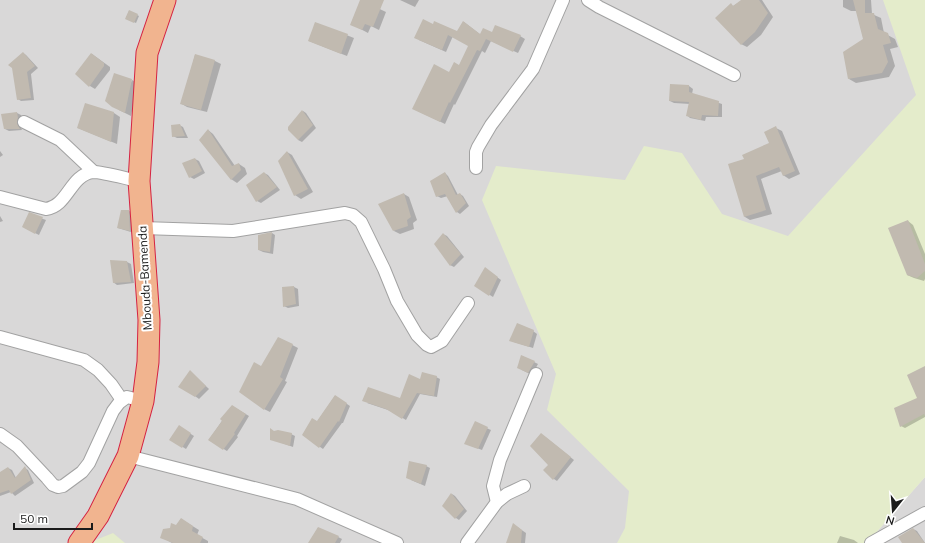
<svg xmlns="http://www.w3.org/2000/svg" width="925" height="543" font-family="Mulish,sans-serif">
  <style>
    .residential { fill: #d9d8d8 }
    .farmland { fill: #e4eccb }
    .shadow { fill: #0003 }
    .building { fill: #c1bab0 }
    .lines { fill: none; stroke-linecap: round; stroke-linejoin: round }
    .minor-casing { stroke: #a2a2a2; stroke-width: 14 }
    .trunk-casing { stroke: #d52342; stroke-width: 23 }
    .minor { stroke: #fff; stroke-width: 12 }
    .trunk { stroke: #f1b48f; stroke-width: 21 }
    .labels { text-anchor: middle; stroke-width: 4; stroke-linejoin: round; paint-order: stroke }
    .street-label { font-size: 12px; fill: #1b1b1b; stroke: #fff }
  </style>
  <rect width="100%" height="100%" fill="#edebe0"/>
  <g class="residential">
    <polygon points="0,0 925,0 925,329 750,543 0,543"/>
    <polygon points="925,477 925,543 867,543"/>
  </g>
  <g class="farmland">
    <polygon points="883,0 925,0 925,477 867,543 617,543 625,528 629,491 547,410 556,374 482,200 496,166 625,180 644,146 682,153 722,214 788,236 916,95"/>
    <polygon points="113,533 125,543 88,543"/>
  </g>
  <g class="shadow">
    <polygon points="361,0 386,12 379,30 371,26 368,33 351,24"/>
    <polygon points="400,0 419,0 415,7"/>
    <polygon points="743,0 762,0 773,17 761,35 747,47 741,44 731,5 733,6"/>
    <polygon points="843,0 871,0 872,14 881,18 884,33 895,39 898,47 890,49 895,66 889,77 856,83 849,79 864,39 857,11 851,11 843,7"/>
    <polygon points="129,11 139,16 136,23 126,18"/>
    <polygon points="464,22 481,35 493,34 520,36 525,39 518,53 491,41 485,53 482,51 455,105 454,104 445,124 418,111 449,73 459,66 470,46 453,36 446,52 419,40 434,26 458,32"/>
    <polygon points="316,23 354,38 347,56 309,41"/>
    <polygon points="23,53 26,55 38,68 31,74 34,100 21,101 18,99"/>
    <polygon points="92,54 110,67 110,70 95,89 90,86"/>
    <polygon points="195,55 215,61 221,64 207,112 187,107 182,104"/>
    <polygon points="132,80 137,83 131,116 119,110"/>
    <polygon points="689,86 693,89 692,94 722,104 722,117 706,117 705,121 690,118 687,115 690,104 674,103 670,101"/>
    <polygon points="303,111 306,113 316,128 302,142 298,140"/>
    <polygon points="17,113 21,115 22,120 20,125 22,130 9,131 5,129"/>
    <polygon points="114,113 120,117 117,144 78,128"/>
    <polygon points="179,125 183,127 188,138 177,138 173,136"/>
    <polygon points="776,128 782,131 800,174 789,179 783,175 782,171 761,179 772,214 750,220 745,217 745,160 770,144"/>
    <polygon points="208,130 213,134 235,166 239,164 245,168 247,174 237,183 231,179"/>
    <polygon points="0,151 3,155 0,157"/>
    <polygon points="287,152 292,155 313,192 301,199 295,195"/>
    <polygon points="195,159 199,161 205,173 194,179 190,177"/>
    <polygon points="264,173 268,175 280,190 261,203 257,201"/>
    <polygon points="445,173 448,176 458,195 460,194 463,196 469,206 460,214 457,212 448,196 441,198 437,196"/>
    <polygon points="404,194 409,197 417,220 413,223 414,229 400,234 394,231"/>
    <polygon points="129,211 133,213 134,233 118,228"/>
    <polygon points="30,214 46,220 39,235 27,229"/>
    <polygon points="0,216 3,221 0,222"/>
    <polygon points="908,221 913,225 925,254 925,279 924,281 914,278 907,275"/>
    <polygon points="272,233 275,235 273,254 263,252 259,250"/>
    <polygon points="443,234 447,236 464,257 454,267 450,265"/>
    <polygon points="127,262 131,264 134,283 117,285 113,282"/>
    <polygon points="489,271 501,280 493,297 476,286"/>
    <polygon points="294,287 298,289 299,306 288,308 284,306 283,288"/>
    <polygon points="533,331 537,334 533,348 514,342"/>
    <polygon points="279,338 298,348 285,381 287,382 270,412 264,409 262,367"/>
    <polygon points="522,356 538,364 532,375 522,370"/>
    <polygon points="925,368 925,417 905,428 901,426 918,399"/>
    <polygon points="190,371 209,389 199,399 195,396"/>
    <polygon points="436,377 440,379 437,397 420,394 406,420 391,411 367,403 401,399 421,381"/>
    <polygon points="335,396 350,406 343,423 342,423 323,449 303,435 317,422"/>
    <polygon points="232,406 249,416 237,436 238,437 227,451 209,440"/>
    <polygon points="475,423 491,430 482,450 469,445"/>
    <polygon points="180,427 194,436 186,449 170,439"/>
    <polygon points="274,432 291,434 295,436 293,447 271,439"/>
    <polygon points="544,436 574,460 557,481 554,479 549,466"/>
    <polygon points="426,466 430,468 425,486 411,480"/>
    <polygon points="8,468 12,470 16,478 25,468 28,470 34,483 15,496 11,492 0,496 0,474"/>
    <polygon points="452,494 455,496 467,511 459,520 456,518"/>
    <polygon points="181,519 199,530 197,535 208,541 208,543 172,543 161,537 176,526"/>
    <polygon points="516,526 526,533 525,543 507,543"/>
    <polygon points="318,528 338,537 342,539 340,543 309,543"/>
    <polygon points="913,529 917,531 925,543 903,543"/>
    <polygon points="840,536 854,540 858,543 837,543"/>
  </g>
  <g class="building">
    <polygon points="360,0 384,0 373,27 365,24 362,30 350,25"/>
    <polygon points="741,0 759,0 768,13 755,32 741,45 715,18 731,3 733,6"/>
    <polygon points="853,0 865,0 865,13 874,13 878,29 888,33 891,43 883,45 888,62 882,73 848,79 843,52 863,39"/>
    <polygon points="129,10 138,14 134,23 125,19"/>
    <polygon points="423,19 433,24 434,21 457,31 463,21 480,34 483,28 492,32 495,25 521,35 513,52 486,39 480,51 477,50 450,103 449,102 440,122 412,109 434,64 449,72 454,62 459,65 468,46 448,35 442,50 414,38"/>
    <polygon points="315,22 348,34 341,54 308,41"/>
    <polygon points="23,52 35,66 27,72 31,98 17,100 12,68 8,65"/>
    <polygon points="91,53 104,63 104,66 89,87 75,74"/>
    <polygon points="195,54 215,60 201,110 180,104"/>
    <polygon points="114,73 132,79 125,113 112,107 105,101"/>
    <polygon points="670,84 689,85 689,92 719,101 718,116 702,115 701,120 686,116 689,102 669,101"/>
    <polygon points="85,103 114,112 111,142 77,128"/>
    <polygon points="302,110 313,125 298,140 288,130 288,127"/>
    <polygon points="17,112 18,118 17,123 20,129 4,129 1,114"/>
    <polygon points="180,124 185,136 172,137 171,125"/>
    <polygon points="776,126 795,171 783,176 779,167 756,176 766,210 744,217 728,164 744,159 742,155 769,143 764,132"/>
    <polygon points="208,129 232,166 239,163 241,170 231,180 199,140"/>
    <polygon points="287,151 308,189 294,196 278,161"/>
    <polygon points="195,158 202,171 189,178 182,163"/>
    <polygon points="264,172 277,187 256,202 246,185"/>
    <polygon points="445,172 456,195 460,193 466,203 456,213 445,194 436,197 430,181"/>
    <polygon points="404,193 411,217 407,220 408,226 393,231 378,204"/>
    <polygon points="121,210 129,210 130,231 117,228"/>
    <polygon points="29,212 43,217 35,234 22,227"/>
    <polygon points="908,220 925,264 925,271 917,278 907,275 888,228"/>
    <polygon points="272,232 270,252 258,250 258,235"/>
    <polygon points="443,233 461,254 450,266 434,244"/>
    <polygon points="110,260 127,261 131,282 113,283"/>
    <polygon points="485,267 498,277 489,296 474,286"/>
    <polygon points="294,286 296,304 283,307 282,287"/>
    <polygon points="517,323 534,330 529,347 509,341"/>
    <polygon points="278,337 293,344 280,377 283,379 264,410 239,392 254,362 261,366"/>
    <polygon points="521,355 535,361 528,373 517,368"/>
    <polygon points="925,366 925,416 924,414 900,427 894,408 917,398 907,375"/>
    <polygon points="190,370 206,386 195,397 178,387"/>
    <polygon points="422,372 437,376 434,396 417,393 402,419 386,409 362,401 368,387 400,398 409,374 420,379"/>
    <polygon points="335,395 347,403 339,422 338,421 319,448 302,435 312,418 317,421"/>
    <polygon points="232,405 246,414 234,433 235,434 223,450 208,440 222,421 220,419"/>
    <polygon points="475,421 488,427 478,449 464,444"/>
    <polygon points="179,425 191,433 182,448 169,440"/>
    <polygon points="270,428 274,431 278,430 292,433 290,446 270,440"/>
    <polygon points="541,433 571,457 553,480 543,470 548,465 530,446"/>
    <polygon points="409,461 427,465 421,484 406,478"/>
    <polygon points="25,466 31,480 11,494 9,490 0,493 0,472 8,467 15,478"/>
    <polygon points="451,493 464,509 455,519 442,506"/>
    <polygon points="181,518 193,526 192,531 203,537 200,543 173,543 160,538 163,529 170,528 171,523 176,525"/>
    <polygon points="513,523 522,530 521,543 506,543"/>
    <polygon points="318,527 339,536 335,543 308,543"/>
    <polygon points="913,528 925,543 902,543 898,537"/>
  </g>
  <g class="lines">
    <g class="minor-casing">
      <g id="minor">
        <polyline points="588,0 599,7 734,75"/>
        <polyline points="24,122 60,140 94,172"/>
        <polyline points="476,168 476,152 478,147 491,125 533,69 563,0"/>
        <path d="M0,197l46,12c22,-3 24,-34 47,-37 10,0 35,7 46,9"/>
        <polyline points="143,228 233,231 345,213 353,215 361,222 384,269 397,301 417,335 427,345 431,347 442,341 468,303"/>
        <polyline points="0,337 84,360 98,370 111,384 122,400"/>
        <polyline points="0,434 17,446 47,478 53,485 58,487 63,486 82,472 89,463 113,411 119,403 127,397 143,401"/>
        <polyline points="128,456 297,499 397,543"/>
        <polyline points="497,502 493,486 500,460 536,374"/>
        <polyline points="467,543 497,502 507,494 524,486"/>
        <polyline points="871,543 925,513"/>
      </g>
    </g>
    <g class="trunk-casing">
      <polyline id="trunk" points="79,543 98,516 128,456 143,401 148,362 149,320 139,181 147,53 165,0"/>
    </g>
    <use href="#minor" class="minor"/>
    <use href="#trunk" class="trunk"/>
  </g>
  <g class="labels">
    <g class="street-label">
      <text transform="translate(145 278) rotate(-93)" y="4">Mbouda-Bamenda</text>
    </g>
  </g>
  <g transform="translate(893 511) rotate(197)" stroke="#ffffff" stroke-width="3" paint-order="stroke">
  <path d="M0-3L7 15L0 10L-7 15Z" fill="#1b1b1b"/>
  <text y="-6" font-size="11" font-weight="bold" text-anchor="middle" fill="#1b1b1b">N</text>
  </g>
  <path d="M14 523v6h78v-6" fill="none" stroke="#1b1b1b" stroke-width="2"/>
  <text x="20" y="523" font-size="12" fill="#1b1b1b" stroke="#ffffff" stroke-width="3" paint-order="stroke">50 m</text>
</svg>
